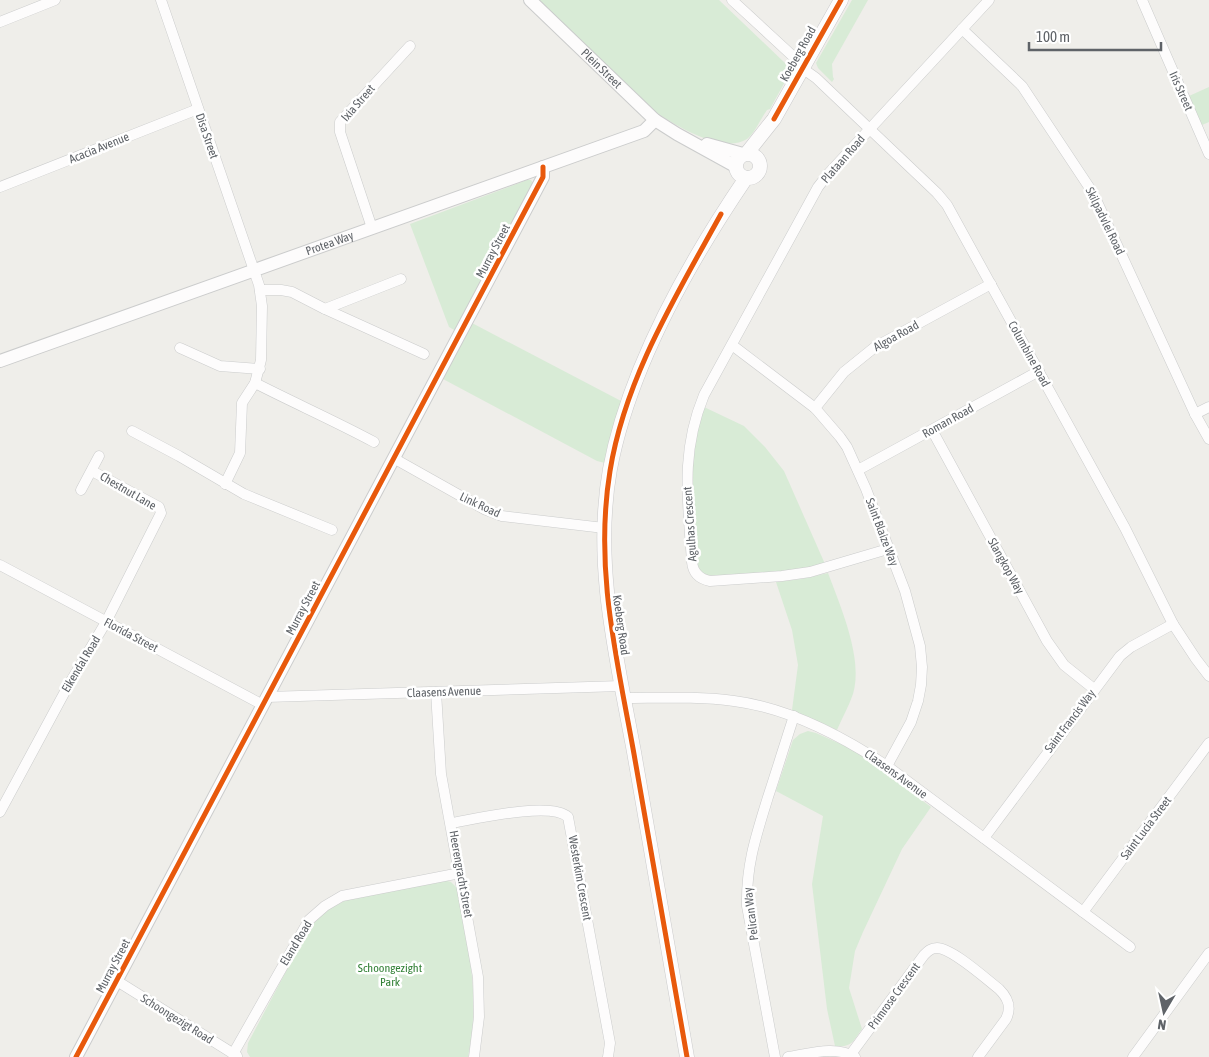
<svg xmlns="http://www.w3.org/2000/svg" width="1209" height="1057" font-family="'Asap Condensed',sans-serif">
  <style>
    .green { fill: #d8ebd6 }
    .lines { fill: none; stroke-linecap: round; stroke-linejoin: round }
    .minor-casing { stroke: #cbcccc; stroke-width: 11 }
    .tertiary-casing { stroke: #cbcccc; stroke-width: 14 }
    .secondary-casing { stroke: #cacacb; stroke-width: 15 }
    .minor { stroke: #fdfcfc; stroke-width: 10 }
    .tertiary { stroke: #fdfcfc; stroke-width: 12 }
    .secondary { stroke: #fdfcfc; stroke-width: 14 }
    .cycleway-casing { stroke: #fff; stroke-width: 8 }
    .cycleway { stroke: #e8590c; stroke-width: 5 }
    .labels { text-anchor: middle; stroke-width: 5; stroke-linejoin: round; paint-order: stroke }
    .street-label { font-size: 12px; fill: #5f6368; stroke: #fff }
    .park-label { font-size: 12px; fill: #348238; stroke: #fff }
  </style>
  <rect width="100%" height="100%" fill="#efeeea"/>
  <g class="green">
    <path d="M539,0h180l67,64 3,8 -2,6 -17,31 -3,1c-6,8 -12,23 -20,29 -25,16 -71,-14 -92,-27z"/>
    <polygon points="852,0 868,0 832,64 833,77 834,79 832,82 818,68 816,63"/>
    <polygon points="1209,87 1209,122 1202,125 1189,96"/>
    <polygon points="527,180 531,180 533,183 456,331 449,327 410,224"/>
    <polygon points="472,323 623,402 605,463 597,461 443,379"/>
    <path d="M704,407l40,19 21,21 19,24 41,93 -39,7 -74,5c-9,-1 -14,-6 -15,-15l-6,-84 3,-32z"/>
    <path d="M828,573c12,32 36,87 25,121 -4,12 -11,24 -16,36l-45,-20 6,-45 -6,-35 -16,-48 25,-3z"/>
    <path d="M808,731l8,2 38,17 77,57 -29,42 -39,83 -8,19 -6,37 13,41c-9,12 -10,19 -27,17l-8,-37 -15,-125 11,-68 -47,-25 17,-51 7,-6z"/>
    <path d="M444,880l7,2 6,6c11,59 24,108 11,169h-218l-3,-5 1,-9 60,-113 16,-18 24,-13z"/>
  </g>
  <g class="lines">
    <g class="minor-casing">
      <g id="minor">
        <polyline points="161,0 259,285 262,306 261,360 255,383 242,403 240,453 225,484"/>
        <polyline points="732,0 797,60 802,68 816,78 937,193 947,205 1125,528 1173,624 1196,659 1209,676"/>
        <polyline points="1142,0 1209,154"/>
        <polyline points="0,22 55,0"/>
        <polyline points="962,29 1022,86 1093,193 1195,414 1209,439"/>
        <polyline points="0,187 198,109"/>
        <polyline points="372,228 340,132 340,122 410,46"/>
        <polyline points="260,290 281,290 292,292 325,309 424,354"/>
        <polyline points="325,309 401,279"/>
        <polyline points="732,345 815,408 840,437 847,447 866,489 905,591 920,646 922,667 921,685 918,701 911,722 887,766"/>
        <polyline points="180,348 220,366 260,369"/>
        <path d="M255,383c39,20 80,38 119,59"/>
        <polyline points="815,408 844,372 875,347 991,284"/>
        <polyline points="1195,414 1209,407"/>
        <polyline points="932,430 1047,641 1064,665 1094,689"/>
        <polyline points="132,431 179,456 244,494 332,530"/>
        <polyline points="395,459 484,509 502,516 604,528"/>
        <polyline points="858,470 1039,371"/>
        <polyline points="81,490 99,456"/>
        <path d="M888,549l-78,23 -28,4 -72,5c-10,-2 -17,-8 -18,-19 -4,-61 -12,-109 12,-167l114,-208 11,-14 160,-173"/>
        <polyline points="0,565 263,705"/>
        <polyline points="436,692 441,774 478,977 479,1017 474,1057"/>
        <polyline points="267,697 621,686"/>
        <path d="M623,698c37,0 74,-2 111,3 55,7 108,35 153,65l243,181"/>
        <polyline points="0,812 68,686 106,622 161,513 159,507 92,471"/>
        <path d="M452,823c23,-4 99,-22 116,-6l42,226 -2,14"/>
        <polyline points="984,838 1120,656 1131,647 1173,624"/>
        <polyline points="1083,912 1209,743"/>
        <polyline points="117,981 237,1056"/>
        <polyline points="233,1054 309,920 325,906 342,896 460,873"/>
        <path d="M851,1054l73,-99c4,-4 7,-7 13,-7 15,0 49,31 62,41 9,9 13,18 7,30l-28,38"/>
        <path d="M775,1057l-28,-151c-1,-41 9,-70 21,-109 9,-27 17,-54 26,-81"/>
        <path d="M788,1057c21,-3 47,-12 67,0"/>
        <polyline points="1133,1057 1209,953"/>
      </g>
    </g>
    <g class="tertiary-casing">
      <g id="tertiary">
        <path id="s1" d="M530,0l125,120 22,14 58,32"/>
        <polyline points="707,144 743,154"/>
        <path id="s2" d="M0,361l644,-230 11,-11"/>
        <polyline points="76,1057 543,177 543,167"/>
      </g>
    </g>
    <g class="secondary-casing">
      <g id="secondary">
        <polyline points="747,153 774,119 841,0"/>
        <circle cx="748" cy="166" r="12"/>
        <path d="M687,1057c-18,-102 -35,-203 -53,-305 -17,-93 -41,-188 -24,-283 19,-101 79,-207 136,-291"/>
      </g>
    </g>
    <use href="#minor" class="minor"/>
    <use href="#tertiary" class="tertiary"/>
    <use href="#secondary" class="secondary"/>
    <g class="cycleway-casing">
      <g id="cycleway">
        <polyline points="774,119 841,0"/>
        <polyline points="76,1057 543,177 543,167"/>
        <path d="M687,1057c-17,-101 -35,-202 -53,-303 -17,-95 -40,-185 -24,-283 15,-93 66,-175 111,-257"/>
      </g>
    </g>
    <use href="#cycleway" class="cycleway"/>
  </g>
  <g class="labels">
    <g class="street-label">
      <text transform="translate(798 54) rotate(-61)" y="4">Koeberg Road</text>
      <text dy="4" stroke="none"><textPath href="#s1" startOffset="99">Plein Street</textPath></text>
      <text transform="translate(1181 91) rotate(66)" y="4">Iris Street</text>
      <text transform="translate(358 103) rotate(-49)" y="4">Ixia Street</text>
      <text transform="translate(207 136) rotate(71)" y="4">Disa Street</text>
      <text transform="translate(99 148) rotate(-22)" y="4">Acacia Avenue</text>
      <text transform="translate(843 159) rotate(-49)" y="4">Plataan Road</text>
      <text transform="translate(1105 221) rotate(64)" y="4">Skilpadvlei Road</text>
      <text dy="4" stroke="none"><textPath href="#s2" startOffset="350">Protea Way</textPath></text>
      <text transform="translate(493 251) rotate(-62)" y="4">Murray Street</text>
      <text transform="translate(896 336) rotate(-29)" y="4">Algoa Road</text>
      <text transform="translate(1029 354) rotate(61)" y="4">Columbine Road</text>
      <text transform="translate(948 421) rotate(-29)" y="4">Roman Road</text>
      <text transform="translate(128 491) rotate(30)" y="4">Chestnut Lane</text>
      <text transform="translate(480 505) rotate(25)" y="4">Link Road</text>
      <text transform="translate(690 524) rotate(-94)" y="4">Agulhas Crescent</text>
      <text transform="translate(882 532) rotate(69)" y="4">Saint Blaize Way</text>
      <text transform="translate(1006 566) rotate(61)" y="4">Slangkop Way</text>
      <text transform="translate(303 608) rotate(-62)" y="4">Murray Street</text>
      <text transform="translate(621 625) rotate(82)" y="4">Koeberg Road</text>
      <text transform="translate(131 635) rotate(28)" y="4">Florida Street</text>
      <text transform="translate(81 664) rotate(-59)" y="4">Eikendal Road</text>
      <text transform="translate(444 692) rotate(-2)" y="4">Claasens Avenue</text>
      <text transform="translate(1070 721) rotate(-53)" y="4">Saint Francis Way</text>
      <text transform="translate(896 774) rotate(36)" y="4">Claasens Avenue</text>
      <text transform="translate(1146 828) rotate(-53)" y="4">Saint Lucia Street</text>
      <text transform="translate(461 874) rotate(80)" y="4">Heerengracht Street</text>
      <text transform="translate(580 878) rotate(80)" y="4">Westerkim Crescent</text>
      <text transform="translate(751 914) rotate(-97)" y="4">Pelican Way</text>
      <text transform="translate(296 943) rotate(-59)" y="4">Eland Road</text>
      <text transform="translate(113 966) rotate(-62)" y="4">Murray Street</text>
      <text transform="translate(894 996) rotate(-54)" y="4">Primrose Crescent</text>
      <text transform="translate(177 1019) rotate(32)" y="4">Schoongezigt Road</text>
    </g>
    <g class="park-label">
      <text x="390" y="972">Schoongezight<tspan x="390" dy="14">Park</tspan></text>
    </g>
  </g>
  <g transform="translate(1164 1012) rotate(189)" stroke="#ffffff" stroke-width="4" paint-order="stroke">
  <path d="M0-4L9 19L0 12L-9 19Z" fill="#5f6368"/>
  <text y="-8" font-size="14" font-weight="bold" text-anchor="middle" fill="#5f6368">N</text>
  </g>
  <path d="M1029 42v8h132v-8" fill="none" stroke="#5f6368" stroke-width="2.5"/>
  <text x="1036" y="42" font-size="15" fill="#5f6368" stroke="#ffffff" stroke-width="4" paint-order="stroke">100 m</text>
</svg>
